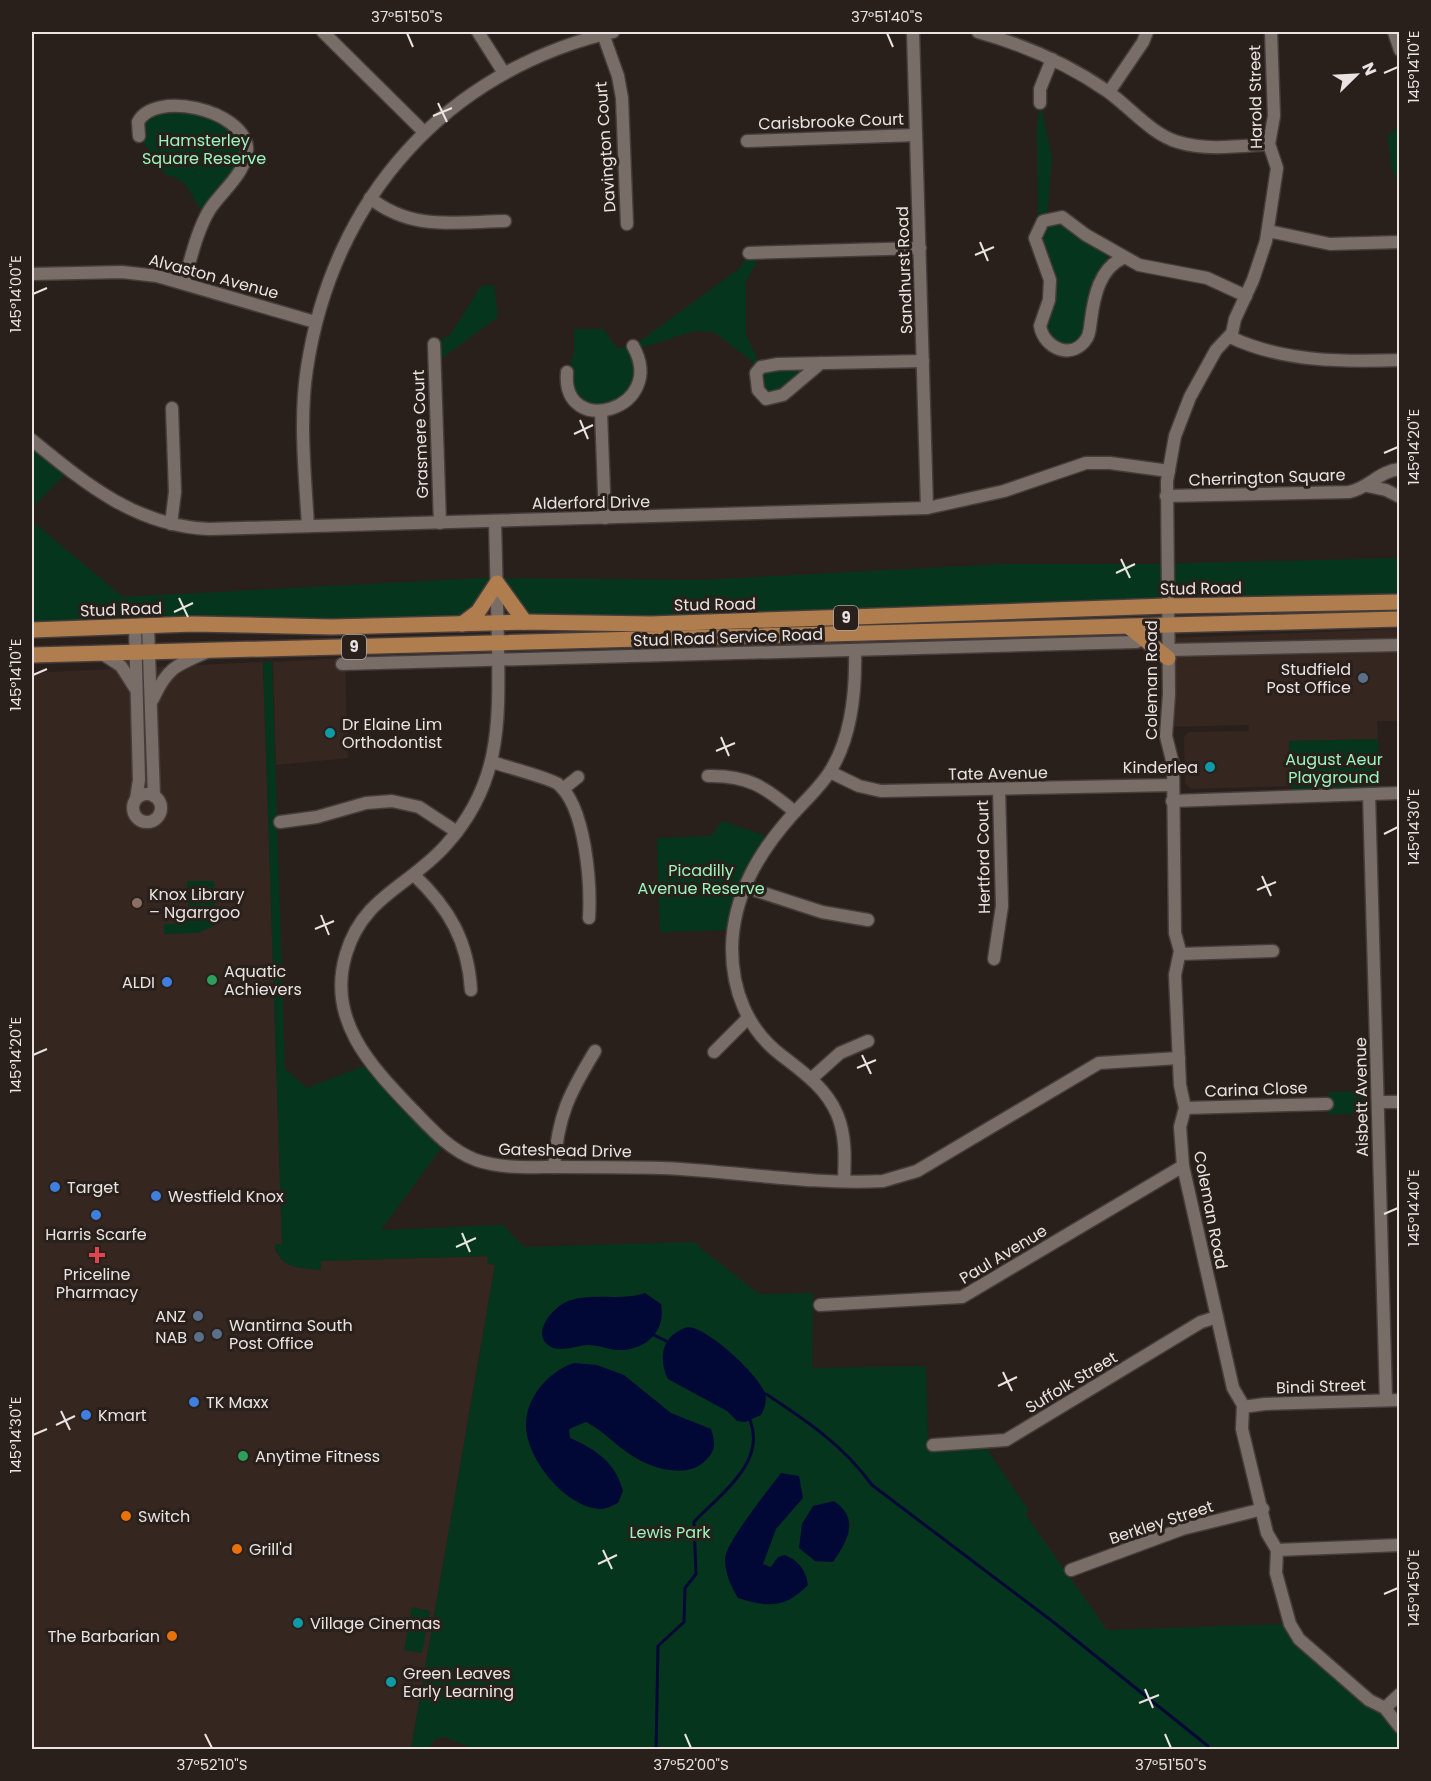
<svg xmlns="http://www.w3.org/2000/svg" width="1431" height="1781" font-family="Poppins,sans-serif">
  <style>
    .built { fill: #362620 }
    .green { fill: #06351d }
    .water { fill: #010835 }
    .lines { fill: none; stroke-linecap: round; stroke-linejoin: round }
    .stream { stroke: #010835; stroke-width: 3 }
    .minor-casing { stroke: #463d3b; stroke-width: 15 }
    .major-casing { stroke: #463d3b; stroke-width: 18 }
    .minor { stroke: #796d68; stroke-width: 12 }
    .major { stroke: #b07e4e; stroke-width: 15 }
    .ticks { fill: none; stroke: #eae3e1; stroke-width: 2 }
    .service-dot { fill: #5c6f8a; stroke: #29201c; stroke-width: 2 }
    .culture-dot { fill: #0f9aa8; stroke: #29201c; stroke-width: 2 }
    .education-dot { fill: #8d6e63; stroke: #29201c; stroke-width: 2 }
    .leisure-dot { fill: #2e9e5b; stroke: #29201c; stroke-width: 2 }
    .shop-dot { fill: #3f7fe0; stroke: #29201c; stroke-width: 2 }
    .health-dot { fill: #e0444e; stroke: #29201c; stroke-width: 2 }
    .food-dot { fill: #e8710a; stroke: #29201c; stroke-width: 2 }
    .labels { text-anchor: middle; stroke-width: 6; stroke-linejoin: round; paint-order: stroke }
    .shield { fill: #29201c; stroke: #b0a8a6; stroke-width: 1.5 }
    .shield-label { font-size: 15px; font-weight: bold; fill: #eae3e1 }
    .street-label { font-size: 16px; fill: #eae3e1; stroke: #29201c }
    .park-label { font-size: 16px; fill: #9af4bc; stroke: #29201c }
    .poi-label { font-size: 16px; fill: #eae3e1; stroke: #29201c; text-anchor: start }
    .neatline { fill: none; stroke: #eae3e1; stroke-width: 2 }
    .ticks-label { font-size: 15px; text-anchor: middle; fill: #eae3e1 }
  </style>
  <rect width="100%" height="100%" fill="#29201c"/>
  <g class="built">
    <polygon points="1399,629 1399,721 1377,721 1378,739 1289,741 1291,786 1191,789 1185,783 1184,737 1189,732 1249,731 1249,725 1166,727 1167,638"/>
    <polygon points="342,658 342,664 345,664 348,758 276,765 273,662"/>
    <polygon points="263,662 282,1244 275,1244 276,1252 284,1262 320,1270 320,1261 488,1256 488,1264 495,1264 411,1749 32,1749 32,673"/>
  </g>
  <g class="green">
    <polygon points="1040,103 1052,157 1047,219 1054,217 1107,252 1108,256 1090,332 1073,350 1042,334 1049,300 1038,226 1037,124"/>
    <path d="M156,109l60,5 31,34 -41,68c-16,-16 -14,-37 -40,-41l-27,-39 -1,-14z"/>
    <polygon points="1399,126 1399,125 1399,185 1391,167 1388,136"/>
    <polygon points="762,252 746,282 746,335 761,366 821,363 766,399 753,362 714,332 694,331 635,350 640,372 615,408 578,404 567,372 574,354 574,329 603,329 617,348 633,346 740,268 749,253"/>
    <polygon points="494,285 498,317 434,364 434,344 451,334 481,286"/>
    <polygon points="37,445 69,470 32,508 32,452"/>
    <polygon points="32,521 123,597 483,578 703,580 1004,564 1152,564 1399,558 1399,602 525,622 497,583 462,624 32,630"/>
    <path d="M263,662h9l13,407 22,19 62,-24 76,79 -64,87 122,-5 21,22 169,-5 66,52 54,-1 -1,75 114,-2 2,79 55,-2 46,68 -4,3 82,116 183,-6 109,103v22l-922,1 -32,-13 -9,1 -8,11h-17l84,-484 -7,-1 -1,-8 -166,5v9c-20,-2 -43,-1 -46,-26h7z"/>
    <polygon points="1378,739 1379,794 1292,797 1289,741"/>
    <polygon points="722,821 772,838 764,848 734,930 660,932 657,838 711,836"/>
    <polygon points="187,881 214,881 216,925 198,933 164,934 164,924 175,924 176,918 189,917"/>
    <polygon points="1367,1091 1367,1113 1329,1115 1329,1092"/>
    <polygon points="412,1607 430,1611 422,1653 404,1650"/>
  </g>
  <g class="water">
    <path d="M645,1293l16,11c5,26 -13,44 -38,46 -12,1 -23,-5 -36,-5 -11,1 -26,7 -36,2 -21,-12 0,-37 13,-44 24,-12 56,-1 81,-10z"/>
    <path d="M688,1327c19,0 71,48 77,66 2,8 0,15 -4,22l-16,7 -8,-1 -10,-10 -59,-32c-11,-22 -5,-45 20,-52z"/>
    <path d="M574,1363l23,2 27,10 47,38 40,16c5,15 5,22 -7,33 -19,17 -54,6 -73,-7 -16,-10 -27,-24 -45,-33l-17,7 1,9c27,12 45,24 53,53l-5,12c-5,2 -11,6 -17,6 -35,-1 -75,-50 -75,-84 0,-28 23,-54 48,-62z"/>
    <path d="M781,1473l18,3 4,22 -27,31 -13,35 8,3 7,-10 7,-2c14,6 21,15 23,30 -23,23 -39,23 -70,13 -7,-12 -13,-24 -13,-39 0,-16 45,-71 56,-86z"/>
    <path d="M834,1501c26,18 14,39 -1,61l-18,-1 -16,-13 3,-24 11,-18z"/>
  </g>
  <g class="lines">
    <g class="stream">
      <polyline points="654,1335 666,1341"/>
      <path d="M766,1394c41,27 77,51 106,91l180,136 156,125"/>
      <path d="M656,1750l2,-104 26,-24 1,-34 11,-14 -2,-52c25,-27 73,-59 56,-102"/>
    </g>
    <g class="minor-casing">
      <g id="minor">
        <polyline points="323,32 424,132"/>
        <polyline points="478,32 504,73"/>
        <polyline points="913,32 927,508"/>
        <path d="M978,32c46,13 90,32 129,59 23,16 44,43 71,51 28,9 63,4 91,2"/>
        <polyline points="1271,32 1274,116 1269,144 1277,168 1266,241 1253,280 1235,319 1232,333 1216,350 1190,397 1175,436 1167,481 1169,694 1166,736 1173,764 1175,933 1180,951 1175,975 1180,1085 1185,1108 1180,1127 1183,1166 1233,1388 1243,1405 1242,1429 1267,1533 1277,1550 1276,1573 1290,1624 1299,1639 1369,1700 1385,1708 1400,1727"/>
        <polyline points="1394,32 1400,50"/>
        <polyline points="603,34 618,76 622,98 627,224"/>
        <polyline points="1109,92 1143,42 1147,32"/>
        <polyline points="1040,103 1040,89 1052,59"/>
        <path d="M139,136l-1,-14c16,-32 104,-13 109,25 2,23 -25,44 -37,62 -13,21 -19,49 -26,73"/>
        <polyline points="747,141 916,135"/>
        <path d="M370,198c42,33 84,24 135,23"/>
        <polyline points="1268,231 1330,244 1400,242"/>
        <polyline points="749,253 920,248"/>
        <path d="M1123,258c-23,10 -29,38 -32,62 -1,6 -1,13 -4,18 -14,23 -43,11 -47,-12l9,-26 1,-20 -15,-42 8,-17 19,-4 24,18 53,30 68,13 39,18"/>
        <polyline points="32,274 122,272 157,276 315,322"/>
        <path d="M1230,337c53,25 112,25 170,23"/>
        <polyline points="434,344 440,523"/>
        <polyline points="821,363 783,395 766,399 758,390 756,373 761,367 778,364 923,361"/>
        <path d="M567,372c-6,68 102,38 66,-26"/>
        <polyline points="601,412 605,518"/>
        <path d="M32,440c54,44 104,86 177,89l718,-21 77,-17 82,-28h24l59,8"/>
        <polyline points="1367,486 1386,490 1400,497"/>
        <path d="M1166,496l183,-4c20,-4 30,-21 51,-23"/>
        <path d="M495,521c1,41 2,81 3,122 1,78 4,140 -52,202 -36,41 -83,51 -100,109 -20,66 25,112 67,156 19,20 37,40 63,50 26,9 54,7 81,7 35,0 70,0 105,1 73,3 148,17 221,13l34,-10 182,-108 80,-5"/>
        <polyline points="171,524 175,492 172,408"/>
        <path d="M308,526c-3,-51 -9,-107 -1,-158 26,-170 139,-297 306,-336"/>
        <polyline points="148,626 154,796"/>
        <polyline points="135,627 139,780 136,799"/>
        <polyline points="1168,650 1400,645"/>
        <polyline points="101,653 121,666 135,688"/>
        <polyline points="342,664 1137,642"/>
        <path d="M153,699c14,-31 23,-34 54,-47"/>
        <path d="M492,762c12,4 60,17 66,22 28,23 33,101 31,134"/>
        <polyline points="830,772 859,786 881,791 1172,785"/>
        <path d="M708,776c40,-1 57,11 87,36"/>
        <polyline points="563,789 578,777"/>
        <polyline points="1369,794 1386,1400"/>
        <circle cx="147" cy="808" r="14"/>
        <polyline points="1172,801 1400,793"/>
        <polyline points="280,822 317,817 366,803 392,801 419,807 457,832"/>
        <path d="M414,875c35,33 54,66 57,115"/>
        <polyline points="745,887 822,912 868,920"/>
        <polyline points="1180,954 1273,951"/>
        <polyline points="994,959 1002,906 999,789"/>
        <polyline points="714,1052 748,1018"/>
        <polyline points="811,1079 840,1053 868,1041"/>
        <polyline points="1378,1102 1400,1102"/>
        <polyline points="1185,1108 1327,1104"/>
        <path d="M554,1167c4,-52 15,-73 41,-116"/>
        <path d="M844,1181c1,-23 2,-46 -7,-67 -11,-26 -34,-42 -56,-59 -34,-26 -49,-65 -49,-107 1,-53 27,-96 61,-134 12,-13 26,-26 36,-41 23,-35 27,-82 26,-123"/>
        <polyline points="820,1305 962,1297 1183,1166"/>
        <polyline points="1243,1407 1265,1404 1400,1400"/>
        <polyline points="933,1445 1006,1440 1201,1322 1217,1317"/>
        <polyline points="1277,1550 1400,1545"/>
        <polyline points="1071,1570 1182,1529 1263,1509"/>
        <polyline points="1385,1708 1400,1694"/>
      </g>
    </g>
    <g class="major-casing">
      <g id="major">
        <polyline points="462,624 478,612 497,583 525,622"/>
        <polyline points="1129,627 1168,658"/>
        <polyline points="32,630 193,624 332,627 525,622 651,624 1167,606 1400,602"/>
        <polyline points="32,655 1400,619"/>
      </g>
    </g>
    <use href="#minor" class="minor"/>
    <use href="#major" class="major"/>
  </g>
  <path class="ticks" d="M407,33l6,14M887,33l6,14M1384,73l14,-6M438,103l9,19M433,116l19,-8M980,242l8,19M975,255l19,-8M33,294l14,-6M580,420l8,19M574,434l19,-9M1384,453l14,-6M1121,559l9,19M1116,573l19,-9M179,598l9,19M174,612l19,-9M33,675l14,-6M721,737l8,19M716,751l19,-8M1384,834l14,-7M1262,876l9,20M1257,890l19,-8M321,915l8,20M315,929l19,-8M33,1055l14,-6M862,1055l9,19M857,1068l19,-8M1384,1214l14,-6M462,1233l8,19M456,1247l20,-9M1003,1372l9,19M998,1386l19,-9M61,1411l9,19M56,1425l19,-9M33,1435l14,-6M603,1550l9,19M598,1564l19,-9M1384,1594l14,-6M1145,1689l8,19M1139,1703l20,-8M205,1734l7,14M685,1734l6,14M1165,1734l6,14"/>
  <g class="service-dot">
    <circle cx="1363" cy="678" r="6"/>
    <circle cx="198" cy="1316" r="6"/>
    <circle cx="217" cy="1334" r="6"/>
    <circle cx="199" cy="1337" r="6"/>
  </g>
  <g class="culture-dot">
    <circle cx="330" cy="733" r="6"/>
    <circle cx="1210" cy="767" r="6"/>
    <circle cx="298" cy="1623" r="6"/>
    <circle cx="391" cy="1682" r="6"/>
  </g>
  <circle class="education-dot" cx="137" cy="903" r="6"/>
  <g class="leisure-dot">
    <circle cx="212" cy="980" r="6"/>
    <circle cx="243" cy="1456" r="6"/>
  </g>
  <g class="shop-dot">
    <circle cx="167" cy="982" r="6"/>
    <circle cx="55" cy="1187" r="6"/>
    <circle cx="156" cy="1196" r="6"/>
    <circle cx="96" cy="1215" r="6"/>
    <circle cx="194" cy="1402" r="6"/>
    <circle cx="86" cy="1415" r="6"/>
  </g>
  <path class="health-dot" d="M94 1246h6v6h6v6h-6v6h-6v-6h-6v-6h6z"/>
  <g class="food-dot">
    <circle cx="126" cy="1516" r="6"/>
    <circle cx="237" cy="1549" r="6"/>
    <circle cx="172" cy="1636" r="6"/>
  </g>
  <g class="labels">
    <g class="shield">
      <rect x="834" y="606" width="24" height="24" rx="4.5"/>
      <rect x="342" y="635" width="24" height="24" rx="4.5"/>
    </g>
    <g class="shield-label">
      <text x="846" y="623">9</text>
      <text x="354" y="652">9</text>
    </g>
    <g class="street-label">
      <text transform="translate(1255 97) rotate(-91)" y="6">Harold Street</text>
      <text transform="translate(831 121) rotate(-2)" y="6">Carisbrooke Court</text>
      <text transform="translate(605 147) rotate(-94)" y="6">Davington Court</text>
      <text transform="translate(904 270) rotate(-92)" y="6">Sandhurst Road</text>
      <text transform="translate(214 276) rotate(15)" y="6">Alvaston Avenue</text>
      <text transform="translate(420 434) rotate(-92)" y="6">Grasmere Court</text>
      <text transform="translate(1267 477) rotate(-2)" y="6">Cherrington Square</text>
      <text transform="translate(591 502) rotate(-1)" y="6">Alderford Drive</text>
      <text transform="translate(1201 588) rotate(-1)" y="6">Stud Road</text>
      <text transform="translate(715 604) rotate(-1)" y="6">Stud Road</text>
      <text transform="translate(121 609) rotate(-2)" y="6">Stud Road</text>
      <text transform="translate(728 637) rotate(-2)" y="6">Stud Road Service Road</text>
      <text transform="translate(1151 680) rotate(-90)" y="6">Coleman Road</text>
      <text transform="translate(998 773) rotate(-1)" y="6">Tate Avenue</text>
      <text transform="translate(983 857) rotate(-91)" y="6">Hertford Court</text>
      <text transform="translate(1256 1089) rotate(-2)" y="6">Carina Close</text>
      <text transform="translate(1361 1097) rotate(-91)" y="6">Aisbett Avenue</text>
      <text transform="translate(565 1150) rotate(1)" y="6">Gateshead Drive</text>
      <text transform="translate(1211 1210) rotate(79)" y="6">Coleman Road</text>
      <text transform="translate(1003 1254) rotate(-31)" y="6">Paul Avenue</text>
      <text transform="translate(1071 1382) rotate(-31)" y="6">Suffolk Street</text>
      <text transform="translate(1321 1386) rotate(-2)" y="6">Bindi Street</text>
      <text transform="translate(1161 1522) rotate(-18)" y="6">Berkley Street</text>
    </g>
    <g class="park-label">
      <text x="204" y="146">Hamsterley<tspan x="204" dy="18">Square Reserve</tspan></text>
      <text x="1334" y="765">August Aeur<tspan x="1334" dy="18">Playground</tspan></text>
      <text x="701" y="876">Picadilly<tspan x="701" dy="18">Avenue Reserve</tspan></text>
      <text x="670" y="1538">Lewis Park</text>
    </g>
    <g class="poi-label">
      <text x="1351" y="675" text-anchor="end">Studfield<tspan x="1351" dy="18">Post Office</tspan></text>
      <text x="342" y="730">Dr Elaine Lim<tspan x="342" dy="18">Orthodontist</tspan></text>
      <text x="1198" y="773" text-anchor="end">Kinderlea</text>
      <text x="149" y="900">Knox Library<tspan x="149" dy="18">– Ngarrgoo</tspan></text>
      <text x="224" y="977">Aquatic<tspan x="224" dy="18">Achievers</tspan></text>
      <text x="155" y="988" text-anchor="end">ALDI</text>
      <text x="67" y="1193">Target</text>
      <text x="168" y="1202">Westfield Knox</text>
      <text x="96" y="1240" text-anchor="middle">Harris Scarfe</text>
      <text x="97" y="1280" text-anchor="middle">Priceline<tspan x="97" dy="18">Pharmacy</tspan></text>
      <text x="186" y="1322" text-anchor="end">ANZ</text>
      <text x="229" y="1331">Wantirna South<tspan x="229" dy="18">Post Office</tspan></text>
      <text x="187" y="1343" text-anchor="end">NAB</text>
      <text x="206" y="1408">TK Maxx</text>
      <text x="98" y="1421">Kmart</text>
      <text x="255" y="1462">Anytime Fitness</text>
      <text x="138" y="1522">Switch</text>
      <text x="249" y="1555">Grill'd</text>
      <text x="310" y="1629">Village Cinemas</text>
      <text x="160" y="1642" text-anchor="end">The Barbarian</text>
      <text x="403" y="1679">Green Leaves<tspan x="403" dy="18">Early Learning</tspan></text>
    </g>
  </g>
  <rect width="1431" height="1781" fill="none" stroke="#29201c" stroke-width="66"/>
  <g transform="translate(1356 75) rotate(66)" stroke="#29201c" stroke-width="4.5" paint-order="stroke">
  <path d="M0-4.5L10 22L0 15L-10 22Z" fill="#eae3e1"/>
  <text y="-9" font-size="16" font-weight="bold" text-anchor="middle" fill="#eae3e1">N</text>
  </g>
  <rect x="33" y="33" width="1365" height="1715" class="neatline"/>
  <g class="ticks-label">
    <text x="407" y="22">37°51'50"S</text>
    <text x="887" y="22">37°51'40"S</text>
    <text transform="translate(1414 67) rotate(-90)" y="5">145°14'10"E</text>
    <text transform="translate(16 294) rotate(-90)" y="5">145°14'00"E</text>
    <text transform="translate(1414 447) rotate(-90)" y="5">145°14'20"E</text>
    <text transform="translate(16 675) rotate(-90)" y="5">145°14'10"E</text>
    <text transform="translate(1414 827) rotate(-90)" y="5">145°14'30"E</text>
    <text transform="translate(16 1055) rotate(-90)" y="5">145°14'20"E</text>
    <text transform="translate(1414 1208) rotate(-90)" y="5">145°14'40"E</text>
    <text transform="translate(16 1435) rotate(-90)" y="5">145°14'30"E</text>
    <text transform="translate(1414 1588) rotate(-90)" y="5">145°14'50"E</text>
    <text x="212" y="1770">37°52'10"S</text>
    <text x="691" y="1770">37°52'00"S</text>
    <text x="1171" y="1770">37°51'50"S</text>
  </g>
</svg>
